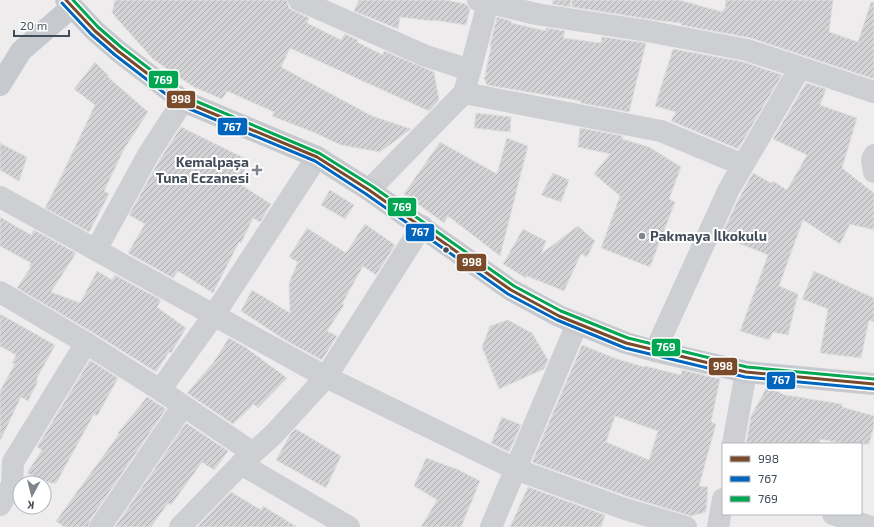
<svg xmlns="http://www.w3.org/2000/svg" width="874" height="527" font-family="'Exo 2',sans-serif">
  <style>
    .building { fill: url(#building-hatch); stroke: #dededf; fill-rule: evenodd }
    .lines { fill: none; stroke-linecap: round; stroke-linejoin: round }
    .minor { stroke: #cdcfd2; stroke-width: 22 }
    .major { stroke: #c6c9ce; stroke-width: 22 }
    .bus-1-casing { stroke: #fff; stroke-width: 6 }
    .bus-2-casing { stroke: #fff; stroke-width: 6 }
    .bus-3-casing { stroke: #fff; stroke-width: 6 }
    .bus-1 { stroke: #7a4b2a; stroke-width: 3 }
    .bus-2 { stroke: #0065bd; stroke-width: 3 }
    .bus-3 { stroke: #00a651; stroke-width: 3 }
    .poi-dot { fill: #7e858d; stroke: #fff; stroke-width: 1.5 }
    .bus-dot { fill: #424d5a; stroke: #fff; stroke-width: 1.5 }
    .labels { text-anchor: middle; stroke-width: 4; stroke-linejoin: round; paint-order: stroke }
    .poi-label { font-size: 14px; font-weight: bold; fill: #424d5a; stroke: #fff; text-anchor: end }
    .line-badge { stroke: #fff; stroke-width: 1.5 }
    .badge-label { font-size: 11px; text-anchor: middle; font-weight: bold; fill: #fff }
  </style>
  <defs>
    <pattern id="building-hatch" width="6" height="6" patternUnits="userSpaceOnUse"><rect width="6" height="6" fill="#d3d3d5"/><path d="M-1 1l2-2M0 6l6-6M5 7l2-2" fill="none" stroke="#adadb0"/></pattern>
  </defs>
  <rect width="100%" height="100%" fill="#eeecec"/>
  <g class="building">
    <polygon points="115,0 287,0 289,8 294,11 309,18 307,23 341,40 345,34 358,40 357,42 383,55 384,51 434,72 439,100 429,111 290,48 281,67 372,116 411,129 380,152 341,145 313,132 272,116 274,112 227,91 222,99 194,87 173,73 153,59 112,13"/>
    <polygon points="359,0 445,0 466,4 470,9 466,25 434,20 433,21 400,17 398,29 354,11"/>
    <polygon points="553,0 571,0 570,7 552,4"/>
    <polygon points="572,0 679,0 723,12 723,9 725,9 726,0 833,0 829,32 858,42 871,2 874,3 874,79 751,38 681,25 681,23 655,20 572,7"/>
    <polygon points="497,17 511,21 511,23 546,31 546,28 565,31 563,38 601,43 602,37 646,43 629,112 581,103 581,101 487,85 484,78 488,73 485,75 491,47 490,45"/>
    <polygon points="673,49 744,62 782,75 738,149 671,121 676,112 655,106"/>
    <polygon points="95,62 109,76 108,77 148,112 124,149 104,191 109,194 89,232 45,208 60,179 95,105 74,89"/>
    <polygon points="806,83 826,89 820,105 857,118 842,168 874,193 874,230 850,224 840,244 803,220 779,286 798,294 788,335 773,332 769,340 740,331 768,255 721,236 738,200 753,173 771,183 773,181 787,190 807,155 773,139"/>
    <polygon points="476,113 511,117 510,132 474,128"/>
    <polygon points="181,127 250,161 237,182 271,204 260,222 253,218 241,243 239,242 213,293 178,271 173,278 128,253 145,224 129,215 159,161"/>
    <polygon points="580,128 623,136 622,139 649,147 681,167 669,199 675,202 650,267 601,248 620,196 594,174 610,154 578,147"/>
    <polygon points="507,138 528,146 500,256 448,216 444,223 404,194 440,142 497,174"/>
    <polygon points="0,143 27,157 19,181 0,170"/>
    <polygon points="553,173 569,180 561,202 541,195"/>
    <polygon points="330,190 354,205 345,219 321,205"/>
    <polygon points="0,217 31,235 34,230 76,253 51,292 80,303 97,271 112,280 115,275 161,300 157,307 186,328 171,353 169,352 156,372 92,332 17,288 31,267 29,267 31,263 0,246"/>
    <polygon points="365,224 395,245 376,275 363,266 342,304 344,305 327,331 337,336 322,360 285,340 241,311 252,290 290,313 289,283 298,262 289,257 307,228 346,253"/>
    <polygon points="578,226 595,241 587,257 581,254 564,291 527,276 526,278 503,264 523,229 546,241 541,254"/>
    <polygon points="814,271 874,298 874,322 869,320 861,358 820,353 828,309 802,299"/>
    <polygon points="0,314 55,345 36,380 38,381 28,401 21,397 0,441 0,391 15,364 12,363 16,355 0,346"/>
    <polygon points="508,320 532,333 548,360 544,369 499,389 482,347 490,326"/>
    <polygon points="229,338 245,347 287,378 258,408 254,404 233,424 187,393 213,363"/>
    <path d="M582,345l32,13 30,9 1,-1 36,9 1,-5 38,9 -9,43 5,2 -17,62 9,1 -2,25 -15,4 -62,-19 -97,-35zM615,416l43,15 -9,29 -43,-18z"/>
    <polygon points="90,360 118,378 97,416 94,414 56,483 50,483 27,473 42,450 37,447"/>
    <polygon points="767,387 785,395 842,404 842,407 874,416 874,426 869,444 846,444 820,439 819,444 746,444 751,416"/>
    <polygon points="147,397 166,409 90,520 88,527 64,527 56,521 119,434 118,433"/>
    <polygon points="502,417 521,425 509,452 491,443"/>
    <polygon points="186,423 228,451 214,470 202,462 171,505 168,503 151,527 115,527"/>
    <polygon points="296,429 341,456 326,488 276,460 291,433"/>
    <polygon points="426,458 459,470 480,481 461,527 421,527 437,500 414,486"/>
    <polygon points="528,487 605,515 601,527 510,527"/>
    <polygon points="231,492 261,510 263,506 297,527 197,527"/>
  </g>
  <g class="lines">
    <g class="minor">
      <polyline points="299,0 426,56 470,70"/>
      <polyline points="478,0 536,14 647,31 747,50 874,92"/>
      <polyline points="464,93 661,131 743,165"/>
      <polyline points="874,155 872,160 874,172"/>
      <polyline points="369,190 464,93 488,3"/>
      <polyline points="0,197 326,377 515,469 625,509 686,527"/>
      <polyline points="96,250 148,155 183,101"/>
      <polyline points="0,292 86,343 160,390 253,453"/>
      <polyline points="655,351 729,189 800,68"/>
      <polyline points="160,390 214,315 317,157"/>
      <polyline points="733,444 746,372"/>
      <polyline points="241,464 349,527"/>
      <polyline points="0,505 12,485 13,462 86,343"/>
      <polyline points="833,514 871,527"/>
      <polyline points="100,527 183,406"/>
      <polyline points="180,527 241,464 274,434 326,377 422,226"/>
      <polyline points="491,527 577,324"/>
      <polyline points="718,527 723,499"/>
    </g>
    <g class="major">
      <polyline points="66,0 95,31 118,51 183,101 317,157 369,190 511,290 559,316 626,343 655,351 746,372 874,384"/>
      <polyline points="0,85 21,51 72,7"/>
    </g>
    <g class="bus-1-casing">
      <polyline id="bus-1" points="66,0 95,31 118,51 183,101 317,157 369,190 511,290 559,316 626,343 746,372 874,384"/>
    </g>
    <g class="bus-2-casing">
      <polyline id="bus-2" points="62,3 91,34 115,55 180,105 315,161 366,194 508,294 557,320 625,348 745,377 874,389"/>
    </g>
    <g class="bus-3-casing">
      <polyline id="bus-3" points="73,0 98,27 121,47 186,97 319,153 372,186 514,286 561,311 628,338 747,367 874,379"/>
    </g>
    <use href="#bus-1" class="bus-1"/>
    <use href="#bus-2" class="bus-2"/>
    <use href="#bus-3" class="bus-3"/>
  </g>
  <g class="poi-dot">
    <path d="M255 164h4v4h4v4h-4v4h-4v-4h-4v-4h4z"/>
    <circle cx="642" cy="236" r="4"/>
  </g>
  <circle class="bus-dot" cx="446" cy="250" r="3.5"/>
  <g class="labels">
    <g class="poi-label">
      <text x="249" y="167">Kemalpaşa<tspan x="249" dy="16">Tuna Eczanesi</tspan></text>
      <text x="650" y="241" text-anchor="start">Pakmaya İlkokulu</text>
    </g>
  </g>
  <g class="line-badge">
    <rect x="148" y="70" width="31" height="19" rx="4" fill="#00a651"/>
    <rect x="166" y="90" width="30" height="19" rx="4" fill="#7a4b2a"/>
    <rect x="217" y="117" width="31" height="19" rx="4" fill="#0065bd"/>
    <rect x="387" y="197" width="30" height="20" rx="4" fill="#00a651"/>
    <rect x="405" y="223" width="30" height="19" rx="4" fill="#0065bd"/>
    <rect x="456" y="253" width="31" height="19" rx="4" fill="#7a4b2a"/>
    <rect x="651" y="338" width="30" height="19" rx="4" fill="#00a651"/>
    <rect x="708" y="357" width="30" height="19" rx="4" fill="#7a4b2a"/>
    <rect x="766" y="371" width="30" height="19" rx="4" fill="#0065bd"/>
  </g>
  <g class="badge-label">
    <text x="163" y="84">769</text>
    <text x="181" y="103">998</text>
    <text x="232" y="131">767</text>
    <text x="402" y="211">769</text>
    <text x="420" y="236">767</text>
    <text x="472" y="266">998</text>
    <text x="666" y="351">769</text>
    <text x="723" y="370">998</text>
    <text x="781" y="384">767</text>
  </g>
  <rect x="722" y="443" width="140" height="72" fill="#ffffff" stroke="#b3b8bd"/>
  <rect x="730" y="456" width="20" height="6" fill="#7a4b2a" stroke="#b3b8bd"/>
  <text x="758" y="463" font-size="12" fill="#424d5a">998</text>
  <rect x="730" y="476" width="20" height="6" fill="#0065bd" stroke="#b3b8bd"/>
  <text x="758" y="483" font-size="12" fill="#424d5a">767</text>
  <rect x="730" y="496" width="20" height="6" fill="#00a651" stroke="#b3b8bd"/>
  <text x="758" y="503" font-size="12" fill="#424d5a">769</text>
  <g transform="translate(32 495) rotate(187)"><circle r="19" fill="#ffffff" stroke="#b3b8bd"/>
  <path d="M0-3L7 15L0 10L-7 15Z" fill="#7e858d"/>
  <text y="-6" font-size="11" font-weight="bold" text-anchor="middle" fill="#424d5a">K</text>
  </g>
  <path d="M14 30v6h55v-6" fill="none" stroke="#424d5a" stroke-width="2"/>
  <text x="20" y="30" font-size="12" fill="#424d5a" stroke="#ffffff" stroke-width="3" paint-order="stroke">20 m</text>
</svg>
